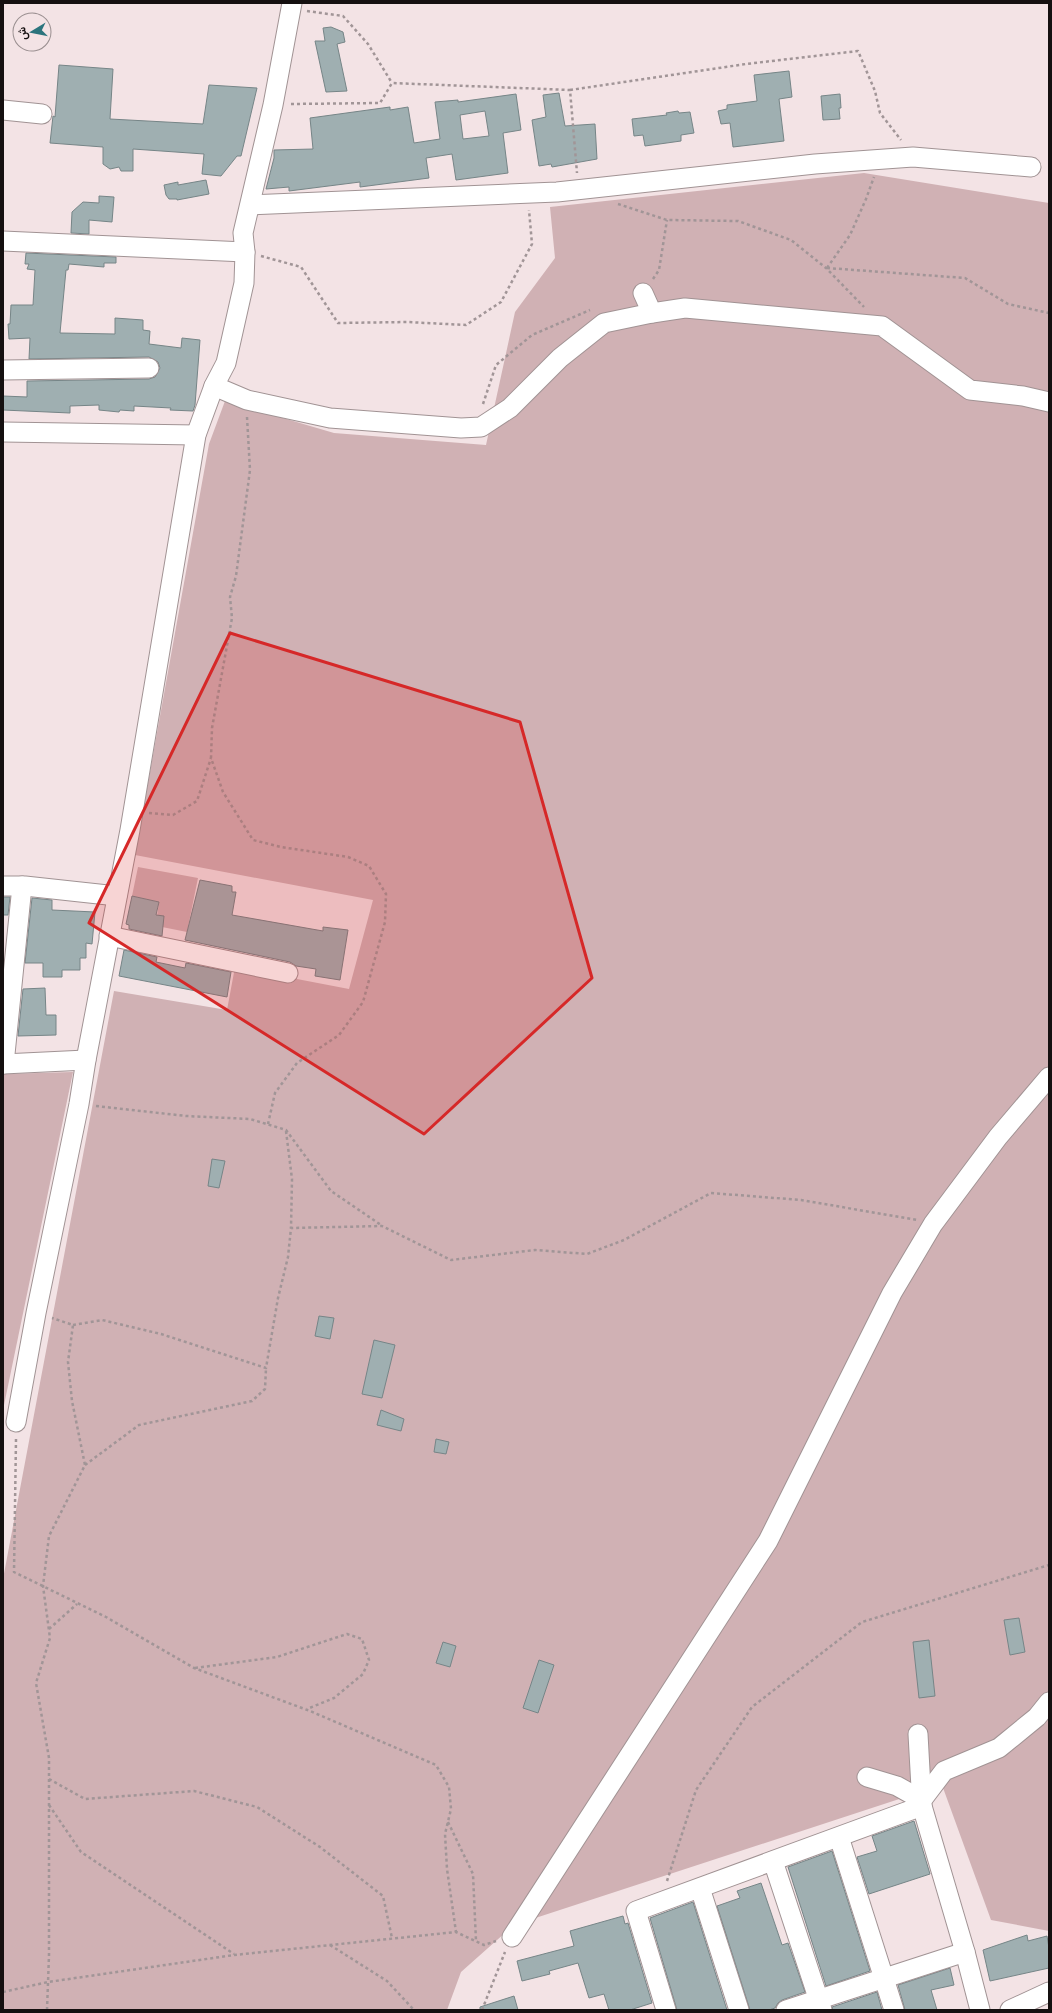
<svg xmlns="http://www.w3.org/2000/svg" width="1052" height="2013" font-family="'Public Sans',Vazirmatn,sans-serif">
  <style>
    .green { fill: #d0b1b4 }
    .building { fill: #9fafb1; stroke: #768587; fill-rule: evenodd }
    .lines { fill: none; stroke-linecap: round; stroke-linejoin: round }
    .minor-casing { stroke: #a19394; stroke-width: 21 }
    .path { stroke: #a19597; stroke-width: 2.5; stroke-dasharray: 3 3; stroke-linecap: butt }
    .minor { stroke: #fff; stroke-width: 19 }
    .marked { fill: #d62828; fill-opacity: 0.2; stroke: #d62828; stroke-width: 3; stroke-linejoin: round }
  </style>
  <rect width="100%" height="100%" fill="#f3e3e5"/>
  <g class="green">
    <polygon points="864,173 1049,203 1049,1931 991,1920 942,1785 514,1925 461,1972 447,2010 3,2010 3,1579 114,991 227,1010 235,967 349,989 373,900 135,855 209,444 225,401 334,433 486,445 515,312 555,258 550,207"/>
    <polygon points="138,867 198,878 187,932 162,927 164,918 157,916 159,902 132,896"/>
    <polygon points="73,1072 3,1410 3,1074"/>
  </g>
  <g class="building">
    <polygon points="331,27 343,32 345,42 337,44 347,91 326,92 315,41 325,41 323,28"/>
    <polygon points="59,65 113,69 110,119 203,124 209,85 257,88 241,156 237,156 221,176 202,174 204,154 133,149 133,171 121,171 119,167 110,169 103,164 103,147 50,143 53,116 55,117"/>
    <polygon points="789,71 792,97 779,99 784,141 733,147 730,123 721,124 718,111 727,109 727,105 757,101 754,75"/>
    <polygon points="559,93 565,126 595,124 597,159 552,167 551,164 539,166 532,120 546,117 543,95"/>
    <path d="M516,94l5,36 -18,3 5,40 -52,7 -4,-26 -26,4 3,20 -69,9v-5l-71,9v-4l-23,2 8,-31v-8l39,-1 -3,-31 80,-11v3l18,-3 6,36 26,-4 -5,-37 23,-2v2zM485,111l4,25 -26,3 -3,-24z"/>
    <polygon points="840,94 841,108 839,108 840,119 823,120 821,96"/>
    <polygon points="678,111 679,113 690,112 694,133 681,135 681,141 645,146 643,135 634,136 632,119 667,115 666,113"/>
    <polygon points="206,180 209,194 177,200 177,199 169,199 166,195 164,185 178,182 178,185"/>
    <polygon points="99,196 114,197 112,222 89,220 89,234 71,233 72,212 83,202 99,203"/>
    <polygon points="26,253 116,257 116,263 104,263 104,267 69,264 68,270 66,270 60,333 115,334 115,318 143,320 143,330 150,331 149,344 181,348 182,338 200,340 195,405 193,411 170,410 171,408 134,406 134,411 120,410 119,412 99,410 99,405 70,406 70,413 3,410 3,396 27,397 27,381 149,379 155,377 160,368 158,362 149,357 29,359 30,338 9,339 8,324 10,324 11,305 33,305 35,270 27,269 29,264 25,264"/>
    <polygon points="200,880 232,886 232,892 236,892 232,915 323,931 323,927 348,930 340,980 315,976 316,969 296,966 290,962 185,940"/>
    <polygon points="132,896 159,902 156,915 164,916 162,936 129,929 129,925 126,924"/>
    <polygon points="3,897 10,897 8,915 3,915"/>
    <polygon points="32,898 52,900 52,910 95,912 92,944 86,943 86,958 80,958 80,970 62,970 62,977 43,977 43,963 25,963"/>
    <polygon points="124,950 157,957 156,962 185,968 186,963 231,972 227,997 119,976"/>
    <polygon points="45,988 46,1015 56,1015 56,1035 18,1036 23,989"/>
    <polygon points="212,1159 225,1161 219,1188 208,1186"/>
    <polygon points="319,1316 334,1318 330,1339 315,1336"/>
    <polygon points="374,1340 395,1345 382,1398 362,1394"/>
    <polygon points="381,1410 404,1419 401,1431 377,1425"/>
    <polygon points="436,1439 449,1442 446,1454 434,1452"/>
    <polygon points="1019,1618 1025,1652 1010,1655 1004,1620"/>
    <polygon points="929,1640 935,1696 919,1698 913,1642"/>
    <polygon points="443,1642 456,1646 450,1667 436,1663"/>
    <polygon points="539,1660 554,1665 538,1713 523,1708"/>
    <polygon points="914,1821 930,1874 869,1894 857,1857 877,1851 872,1836"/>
    <polygon points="832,1851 870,1971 826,1986 788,1867"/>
    <polygon points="761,1883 782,1945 788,1943 805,1992 782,2000 778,2003 775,2008 769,2010 750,2010 717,1906 740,1898 737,1891"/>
    <polygon points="693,1902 727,2010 677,2010 650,1918"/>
    <polygon points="623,1916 625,1924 628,1923 652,2003 630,2010 609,2010 604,1994 589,1998 578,1963 549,1971 550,1974 522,1981 517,1961 574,1946 570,1931"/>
    <polygon points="1027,1935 1028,1941 1047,1936 1049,1948 1049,1968 990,1981 983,1950"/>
    <polygon points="950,1968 954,1985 931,1990 937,2010 905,2010 898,1985"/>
    <polygon points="877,1992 882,2010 833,2010 832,2007"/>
    <polygon points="514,1996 518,2010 480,2010 480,2007"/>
  </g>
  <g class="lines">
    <g class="minor-casing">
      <g id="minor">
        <polyline points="3,110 42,114"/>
        <polyline points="250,205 557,192 815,164 913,157 1031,167"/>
        <polyline points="3,241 245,252"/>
        <polyline points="643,293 652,313 685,308 882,326 970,390 1023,396 1049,402"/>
        <polyline points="3,370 149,368"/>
        <polyline points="214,386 247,400 330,418 461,428 481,427 510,408 560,358 604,323 652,313"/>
        <polyline points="3,432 196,435"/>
        <polyline points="3,886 25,886 117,896"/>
        <polyline points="109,936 288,973"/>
        <polyline points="3,1064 86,1060"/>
        <polyline points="4,1064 22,886"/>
        <polyline points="16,1422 36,1313 79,1104 86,1060 130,830 196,435 214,386 226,363 244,283 245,252 243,233 273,105 292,3"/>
        <polyline points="918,1734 922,1806 965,1952 980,2010"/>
        <polyline points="867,1777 897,1786 922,1800 944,1771 999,1748 1037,1717 1049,1702"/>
        <polyline points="839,1837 894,2010"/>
        <polyline points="773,1861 822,2010"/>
        <polyline points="700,1888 739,2010"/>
        <polyline points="512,1937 768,1541 892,1293 933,1224 998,1137 1049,1077"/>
        <polyline points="666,2010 636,1911 922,1806"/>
        <polyline points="786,2010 965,1952"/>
        <polyline points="1010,2010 1049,1992"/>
      </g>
    </g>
    <g class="path">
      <polyline points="307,11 343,16 368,44 392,83"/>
      <polyline points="570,90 746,64 858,51 875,91 880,113 901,140"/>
      <polyline points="291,104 380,103 392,83 570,90 577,173"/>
      <polyline points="618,204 667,220 738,221 791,240 826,268 864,307"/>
      <polyline points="261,256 301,267 338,323 407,322 466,325 501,302 532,244 529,210"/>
      <polyline points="827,268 965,278 1008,304 1049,313"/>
      <polyline points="827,268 850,235 866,199 874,177"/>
      <polyline points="653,279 659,270 667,220"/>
      <polyline points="483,404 496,365 532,335 590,310"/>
      <polyline points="247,417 250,470 236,576 230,597 232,618 212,728 211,758 223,792 253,840 281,847 348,857 369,866 386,894 385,922 363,1002 339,1035 297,1063 275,1093 268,1124"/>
      <polyline points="149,813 173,815 197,801 211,758"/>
      <polyline points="96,1106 186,1116 250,1119 286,1130 331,1191 381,1225"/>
      <polyline points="286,1131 292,1179 291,1228"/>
      <polyline points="73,1325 102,1320 161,1334 266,1368 278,1298 288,1257 291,1228 382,1226 451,1260 535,1250 587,1254 624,1240 711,1193 801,1200 917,1220"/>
      <polyline points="16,1439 14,1572 106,1617 194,1668 310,1711 436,1765 449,1787 451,1809 445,1834 447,1869 456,1932"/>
      <polyline points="85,1465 139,1425 252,1401 265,1389 266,1368"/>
      <polyline points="49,1629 77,1604"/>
      <polyline points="195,1668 277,1657 347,1634 362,1639 369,1660 363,1674 334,1698 307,1709"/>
      <polyline points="49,1779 85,1799 194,1791 257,1807 320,1847 383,1896 392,1938"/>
      <polyline points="49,1805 81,1852 234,1954"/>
      <polyline points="448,1822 473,1874 476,1941"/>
      <polyline points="667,1881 696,1790 752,1707 862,1622 1049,1565"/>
      <polyline points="330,1945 387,1981 414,2010"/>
      <polyline points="3,1992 48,1982 234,1955 456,1932 484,1945 496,1941"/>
      <polyline points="47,2010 49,1955 49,1758 36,1683 50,1638 43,1586 49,1536 85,1465 72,1401 68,1362 73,1325 52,1318"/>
      <polyline points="482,2010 505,1952"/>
    </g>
    <use href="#minor" class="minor"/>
  </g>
  <path class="marked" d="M230,633l290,89 72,256 -168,156 -335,-211z"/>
  <rect width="1052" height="2013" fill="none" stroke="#151010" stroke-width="8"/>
  <g transform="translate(32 32) rotate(260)"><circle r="19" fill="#f3e3e5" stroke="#9a8f90"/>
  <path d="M0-3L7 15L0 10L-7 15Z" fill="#2b747d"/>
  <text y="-6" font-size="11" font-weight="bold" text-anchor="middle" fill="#151010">ش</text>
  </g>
</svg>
